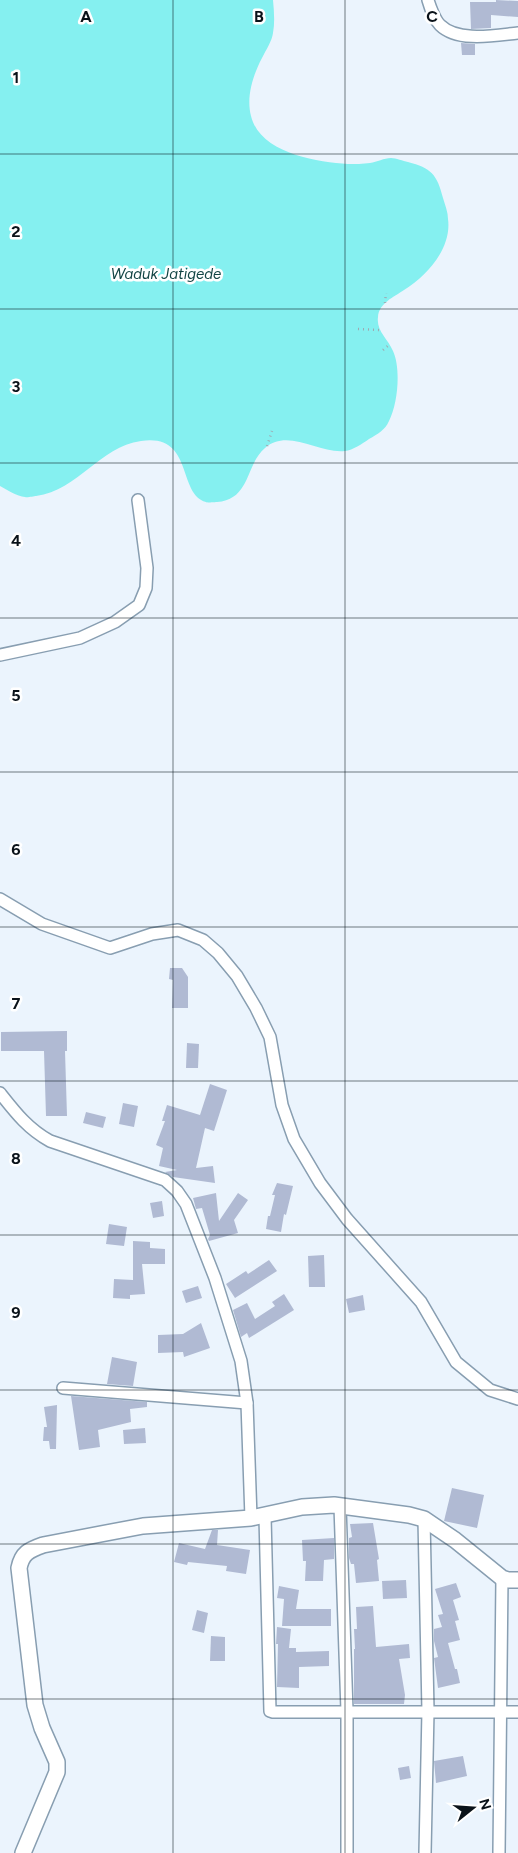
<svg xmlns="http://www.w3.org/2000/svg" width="518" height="1853" font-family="Figtree,sans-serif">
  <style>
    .water { fill: #85f0f0 }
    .building { fill: #b0bad3 }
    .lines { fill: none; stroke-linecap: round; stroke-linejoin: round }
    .minor-casing { stroke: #889eb1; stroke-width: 14 }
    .tertiary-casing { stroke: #889eb1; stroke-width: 18 }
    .path { stroke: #9fa8b0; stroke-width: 2.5; stroke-dasharray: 1 4; stroke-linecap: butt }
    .minor { stroke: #fff; stroke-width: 11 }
    .tertiary { stroke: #fff; stroke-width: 15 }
    .grid { fill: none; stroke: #0a1219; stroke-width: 1; stroke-opacity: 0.55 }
    .labels { text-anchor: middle; stroke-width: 5; stroke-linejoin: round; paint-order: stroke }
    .water-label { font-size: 15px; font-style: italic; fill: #124444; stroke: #fff }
    .grid-label { font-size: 16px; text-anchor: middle; font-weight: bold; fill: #0a1219; stroke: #fff; stroke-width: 5; stroke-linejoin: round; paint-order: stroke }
  </style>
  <rect width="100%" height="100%" fill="#ebf4fd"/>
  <path class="water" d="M0,0h273c1,11 2,22 0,33 -1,8 -7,17 -11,25 -9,17 -16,39 -11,58 9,37 65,46 97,48 7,0 15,0 22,-1 7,-1 14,-5 21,-5 5,0 12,3 17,4 23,6 29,12 35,36 2,7 5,14 5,21 4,29 -21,57 -44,71 -10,7 -25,13 -26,27 -2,14 10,22 15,34 8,17 5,53 -4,70 -4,9 -11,13 -20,18 -7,5 -16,11 -24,12 -26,3 -57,-23 -80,-3 -20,17 -14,51 -48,54 -1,0 -10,1 -11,0 -29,-8 -12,-69 -65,-61 -42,6 -62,49 -105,55 -2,0 -9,2 -11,1 -8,-1 -18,-7 -25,-11z"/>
  <g class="building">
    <polygon points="496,0 518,1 518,17 491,15 491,28 471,29 470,2 496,2"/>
    <polygon points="461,43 475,44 475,55 462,55"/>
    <polygon points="170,968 182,968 188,977 188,1008 172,1008 173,980 169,979"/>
    <polygon points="67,1031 67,1051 65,1051 67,1116 46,1116 44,1051 1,1051 1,1032"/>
    <polygon points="187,1043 199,1044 198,1068 186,1068"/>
    <polygon points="210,1084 227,1090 214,1131 205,1128 196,1168 213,1166 215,1183 173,1177 165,1172 177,1170 159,1166 163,1148 156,1145 165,1121 162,1121 167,1105 200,1115"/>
    <polygon points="123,1103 138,1106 134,1127 119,1124"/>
    <polygon points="86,1112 106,1117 103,1128 83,1123"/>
    <polygon points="277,1183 293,1186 286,1215 284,1214 281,1232 266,1229 268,1216 270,1216 275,1195 272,1195"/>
    <polygon points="216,1193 219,1221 238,1193 248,1200 234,1220 238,1233 209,1241 208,1239 210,1235 202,1208 196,1209 193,1198"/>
    <polygon points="162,1201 164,1216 153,1218 150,1203"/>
    <polygon points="109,1224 127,1227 124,1246 106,1244"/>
    <polygon points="133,1241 150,1242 150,1248 165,1249 165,1264 142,1264 145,1294 130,1295 130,1299 113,1298 114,1279 133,1280"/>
    <polygon points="324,1255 325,1287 309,1287 308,1256"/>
    <polygon points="269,1260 277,1271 235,1298 226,1284 246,1271 248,1274"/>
    <polygon points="198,1286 202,1298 186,1303 182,1291"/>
    <polygon points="284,1294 294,1310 249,1338 247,1333 241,1337 233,1310 247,1303 255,1319 275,1306 272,1302"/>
    <polygon points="363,1295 365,1310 349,1313 346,1299"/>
    <polygon points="201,1323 210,1348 184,1357 183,1352 158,1353 158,1335 183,1334"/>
    <polygon points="112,1357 137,1362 133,1386 107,1384"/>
    <polygon points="71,1396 147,1402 147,1407 130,1409 131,1422 98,1430 100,1447 79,1450"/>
    <polygon points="57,1405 56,1449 50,1449 49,1441 43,1441 44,1427 47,1427 44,1407"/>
    <polygon points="145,1428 146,1443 124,1444 123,1430"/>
    <polygon points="452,1488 484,1495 477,1528 444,1521"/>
    <polygon points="373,1523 379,1559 377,1560 379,1581 356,1583 354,1564 351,1564 349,1558 349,1538 352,1537 350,1524"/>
    <polygon points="212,1530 218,1530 217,1545 250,1550 246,1574 226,1571 227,1566 188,1562 187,1565 174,1562 179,1543 205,1549"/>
    <polygon points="334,1538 334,1559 324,1560 323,1581 305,1581 306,1561 303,1561 302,1540"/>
    <polygon points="406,1580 407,1598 383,1599 382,1581"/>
    <polygon points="456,1583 461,1597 453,1600 459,1620 455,1621 460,1640 448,1643 455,1669 457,1669 460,1683 438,1688 434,1658 438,1657 434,1641 434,1629 442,1627 438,1615 443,1614 435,1589"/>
    <polygon points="279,1586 299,1590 296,1609 331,1609 331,1626 282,1626 284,1599 277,1598"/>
    <polygon points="373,1606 376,1647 409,1644 410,1658 399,1659 405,1695 404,1704 354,1704 354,1649 355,1649 354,1629 357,1629 356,1607"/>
    <polygon points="197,1610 208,1613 204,1633 192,1630"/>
    <polygon points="277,1627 291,1629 289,1648 296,1648 296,1652 329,1651 329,1666 299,1667 299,1688 277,1687 278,1644 276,1644"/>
    <polygon points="211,1636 225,1637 225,1661 210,1661"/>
    <polygon points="463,1756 467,1776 436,1783 434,1761"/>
    <polygon points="409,1766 411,1778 400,1780 398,1768"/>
  </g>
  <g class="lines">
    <g class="minor-casing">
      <g id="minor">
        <path d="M428,0c2,7 7,20 12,25 18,18 57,10 78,8"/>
        <polyline points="0,655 80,638 115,622 139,605 146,588 147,568 138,500"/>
        <polyline points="0,899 42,924 110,948 152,934 178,930 203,940 218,953 237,976 256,1008 270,1037 282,1105 294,1139 320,1183 347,1219 421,1302 456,1362 490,1390 518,1399"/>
        <path d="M0,1093c15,19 28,36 50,48l115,39 12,11 9,13 29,74 26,83 6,42 4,115"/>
        <polyline points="63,1388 247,1403"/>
        <polyline points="340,1506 347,1711 347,1853"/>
        <polyline points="265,1517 270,1711 273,1712 518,1712"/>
        <polyline points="424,1519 428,1711 425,1853"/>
        <polyline points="499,1853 502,1578"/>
      </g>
    </g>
    <g class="tertiary-casing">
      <path id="tertiary" d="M23,1853l34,-81v-10l-15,-34 -7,-23 -16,-137c3,-15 10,-18 24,-23l100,-19 108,-8 51,-11 32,-2 75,10 15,4 31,21 47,38 6,2h10"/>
    </g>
    <g class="path">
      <polyline points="385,303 386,293"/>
      <polyline points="358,329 380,330"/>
      <polyline points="383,350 390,344"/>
      <polyline points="267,446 272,431"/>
    </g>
    <use href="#minor" class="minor"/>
    <use href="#tertiary" class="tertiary"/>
  </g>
  <path class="grid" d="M173,0v1853M345,0v1853M0,154h518M0,309h518M0,463h518M0,618h518M0,772h518M0,927h518M0,1081h518M0,1235h518M0,1390h518M0,1544h518M0,1699h518"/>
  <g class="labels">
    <g class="water-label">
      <text x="166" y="279">Waduk Jatigede</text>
    </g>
  </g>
  <g class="grid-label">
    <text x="86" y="22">A</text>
    <text x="259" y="22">B</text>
    <text x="432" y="22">C</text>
    <text x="16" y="83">1</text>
    <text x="16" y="237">2</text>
    <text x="16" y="392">3</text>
    <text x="16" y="546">4</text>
    <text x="16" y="701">5</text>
    <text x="16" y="855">6</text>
    <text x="16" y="1009">7</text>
    <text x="16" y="1164">8</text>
    <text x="16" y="1318">9</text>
  </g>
  <g transform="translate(473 1808) rotate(73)" stroke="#ffffff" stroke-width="4" paint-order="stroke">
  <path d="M0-4L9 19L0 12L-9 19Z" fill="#0a1219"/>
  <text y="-8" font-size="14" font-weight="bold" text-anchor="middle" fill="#0a1219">N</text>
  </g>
</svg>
